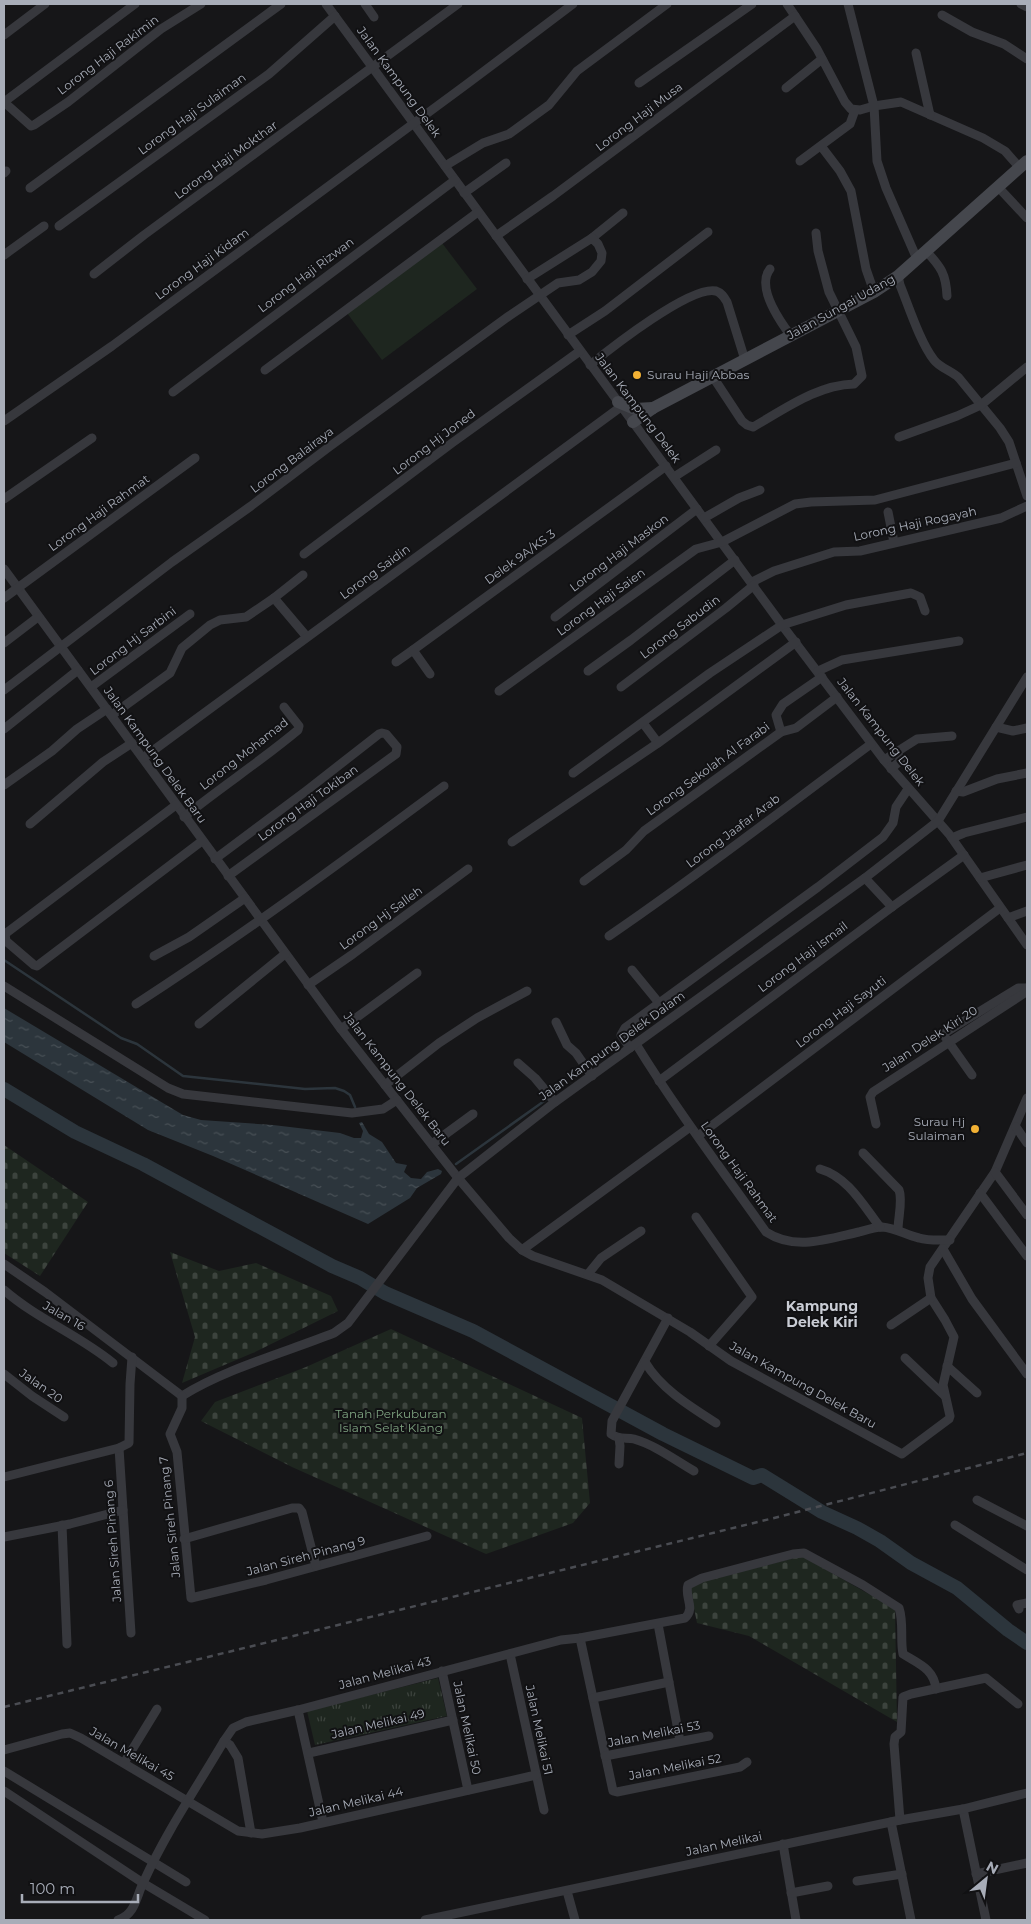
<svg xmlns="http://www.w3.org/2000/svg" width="1031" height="1924" font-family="Montserrat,sans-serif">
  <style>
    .grass { fill: url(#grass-tufts) }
    .cemetery { fill: url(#cemetery-stones) }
    .garden { fill: #1e261f }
    .water { fill: url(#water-ripples) }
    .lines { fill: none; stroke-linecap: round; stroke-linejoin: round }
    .stream { stroke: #2c353c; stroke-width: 2.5 }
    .river { stroke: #2c353c; stroke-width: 14 }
    .street { stroke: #37383d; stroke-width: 9 }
    .secondary { stroke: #45474d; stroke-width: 12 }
    .rail { stroke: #4a4c52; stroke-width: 2.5; stroke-dasharray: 6 5; stroke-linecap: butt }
    .poi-dot { fill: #f2b134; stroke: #111113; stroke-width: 2 }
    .labels { text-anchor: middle; stroke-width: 4; stroke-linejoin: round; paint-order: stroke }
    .street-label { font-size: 12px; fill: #a8adb8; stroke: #111113 }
    .poi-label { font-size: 12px; fill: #a8adb8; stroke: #111113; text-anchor: start }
    .park-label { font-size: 12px; fill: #7fa381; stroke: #111113 }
    .neighbourhood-label { font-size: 14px; font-weight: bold; fill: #c9ccd4; stroke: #111113 }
  </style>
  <defs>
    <pattern id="grass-tufts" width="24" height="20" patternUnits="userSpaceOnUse" patternTransform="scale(1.25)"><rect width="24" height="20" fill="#1e261f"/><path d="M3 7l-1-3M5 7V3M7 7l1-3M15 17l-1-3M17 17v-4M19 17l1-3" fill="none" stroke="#3c433d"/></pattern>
    <pattern id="cemetery-stones" width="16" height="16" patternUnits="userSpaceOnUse" patternTransform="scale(1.25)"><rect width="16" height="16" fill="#1e261f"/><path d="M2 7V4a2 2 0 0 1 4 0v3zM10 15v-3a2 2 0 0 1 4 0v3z" fill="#3c433d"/></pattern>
    <pattern id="water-ripples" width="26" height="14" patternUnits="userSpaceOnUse" patternTransform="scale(1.25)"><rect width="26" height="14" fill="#2c353c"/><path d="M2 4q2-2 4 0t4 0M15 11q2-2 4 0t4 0" fill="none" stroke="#485056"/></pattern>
  </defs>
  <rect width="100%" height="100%" fill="#161618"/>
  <polygon class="grass" points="438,1678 447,1716 315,1745 307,1711"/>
  <g class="cemetery">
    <polygon points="4,1145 88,1202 40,1276 4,1253"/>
    <polygon points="170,1252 219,1271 256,1263 331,1296 338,1311 255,1352 182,1383 195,1337"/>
    <polygon points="391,1329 582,1418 590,1503 573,1523 486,1554 292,1467 201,1421 215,1402 306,1367"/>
    <polygon points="802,1556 895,1609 897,1722 749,1636 697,1623 690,1588 696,1583"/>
  </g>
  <polygon class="garden" points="442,243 477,289 382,360 347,313"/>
  <polygon class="water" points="4,1008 183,1115 201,1120 273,1125 340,1133 354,1138 361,1138 363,1131 359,1123 362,1122 369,1134 382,1142 396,1163 407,1165 404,1172 411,1178 421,1179 427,1172 438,1169 442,1171 441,1174 417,1188 410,1198 368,1224 213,1156 148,1130 4,1042"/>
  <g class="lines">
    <g class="stream">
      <polyline points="4,960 121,1038 137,1044 183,1076 305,1089 335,1088 344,1091 350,1095 355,1107"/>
      <polyline points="456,1164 547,1099"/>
    </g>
    <polyline class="river" points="4,1089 75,1132 143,1164 332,1266 360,1278 385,1293 473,1331 663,1434 753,1478 762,1475 822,1512 857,1528 880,1541 911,1563 957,1588 1008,1630 1027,1643"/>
    <g class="street">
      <polyline points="326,4 782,625 884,760 949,834 1027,945"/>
      <polyline points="365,4 374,17"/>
      <polyline points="787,4 817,49 845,102 851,109 860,110 874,106 901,102 983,138 1005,151 1020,168"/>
      <polyline points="848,4 874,106 877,161 886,188 917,259"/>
      <polyline points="1021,4 1027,7"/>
      <polyline points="942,15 972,32 1004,44 1027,59"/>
      <polyline points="4,35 45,4"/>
      <polyline points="916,53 930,115"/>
      <polyline points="639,83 752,4"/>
      <polyline points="786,88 822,59"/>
      <polyline points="4,102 31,126 34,125 68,102 161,29 201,4"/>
      <polyline points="4,102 135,4"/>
      <polyline points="821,146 840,171 851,191 866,269 874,292"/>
      <polyline points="800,161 850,124 855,110"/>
      <polyline points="445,166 483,143 509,134 549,105 577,71 667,4"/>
      <polyline points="4,173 6,171"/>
      <polyline points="998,187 1027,218"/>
      <polyline points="30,188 281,4"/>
      <polyline points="464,193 506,163"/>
      <polyline points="59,226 269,74 335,16"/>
      <polyline points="496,236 553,196 795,16"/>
      <polyline points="592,238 623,213"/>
      <path d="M926,251c15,16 20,23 21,45"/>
      <polyline points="4,255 44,226"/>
      <path d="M770,269c-14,18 9,51 21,67"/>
      <polyline points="94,274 144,235 458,4"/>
      <path d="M898,276l2,9c9,22 20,57 34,75 6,8 18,11 25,18l41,50 9,14 18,54"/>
      <polyline points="568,335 605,311 708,232"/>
      <path d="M590,365c21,-17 101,-80 126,-74 6,2 8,6 11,11l18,58"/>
      <polyline points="265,370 478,212"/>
      <path d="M713,377l29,44 5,4 6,2c32,-18 64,-42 101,-43l8,-8 -6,-29 -27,-55 -11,-41 -2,-18"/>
      <polyline points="173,392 455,180"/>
      <polyline points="4,421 112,346 467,84 573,4"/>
      <polyline points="899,437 957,416 981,405 1027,367"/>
      <polyline points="674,477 716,450"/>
      <polyline points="4,499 92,438"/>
      <polyline points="888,512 894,542"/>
      <polyline points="704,518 739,498 760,490"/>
      <polyline points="304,554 452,443 580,351"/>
      <polyline points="4,569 341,1029 458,1178 509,1238 522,1250 533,1256 602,1280 690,1332 731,1361 902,1454 949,1419 950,1416 943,1385 954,1337 945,1320 931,1298 928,1278 930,1267 995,1172 1027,1098"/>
      <polyline points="752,582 774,571 834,552 860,551 1001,518 1027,506"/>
      <polyline points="4,598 195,458"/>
      <polyline points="274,598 307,637"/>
      <polyline points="555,617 697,509"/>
      <polyline points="4,643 38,617"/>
      <polyline points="396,662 413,650"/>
      <polyline points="588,671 631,640 735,560"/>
      <polyline points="818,671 842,660 959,641"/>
      <polyline points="430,674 413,650 666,466"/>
      <polyline points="91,687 190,614"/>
      <polyline points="621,687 726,608 754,585"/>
      <polyline points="4,690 172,562 251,506 329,447 509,316 558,283 579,280 592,272 601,261 602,253 598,244 592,238 527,279"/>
      <polyline points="499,691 696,549 722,542 795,504 811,502 875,500 1016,463"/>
      <polyline points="112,715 170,673 182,648 210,625 220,620 246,617 274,598 303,575"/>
      <polyline points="643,723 658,743"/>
      <polyline points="996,727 1013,731 1027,728"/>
      <polyline points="4,729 78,670"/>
      <polyline points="781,732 776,715 783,704 822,677"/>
      <polyline points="143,758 622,406"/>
      <polyline points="884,760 917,739 952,736"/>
      <polyline points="891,769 901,760 897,752"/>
      <polyline points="573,773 710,673 782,625 846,605 911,593 920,597 925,611"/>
      <polyline points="4,785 52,751 77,729 107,709"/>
      <polyline points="956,791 963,792 997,779 1027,773"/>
      <polyline points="176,805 5,934 6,941 34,965 37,966 202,841"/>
      <path d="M184,817c37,-30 77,-56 114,-87l1,-4 -15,-19"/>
      <polyline points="30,824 103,762 132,743"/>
      <polyline points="952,838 964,833 1027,817"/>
      <polyline points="512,842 658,743 796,642"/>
      <polyline points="215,859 306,791 379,734 382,733 386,734 397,747 396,754 228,876"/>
      <polyline points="865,878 892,907"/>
      <polyline points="980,878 1027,865"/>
      <polyline points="584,881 626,850 644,831 781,732 796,728 837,697"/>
      <polyline points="1008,918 1027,911"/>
      <path d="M609,936c90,-61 175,-128 262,-192"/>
      <polyline points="154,956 189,937 245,898"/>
      <polyline points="632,970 659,1003"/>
      <polyline points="308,985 353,954 468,869"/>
      <polyline points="4,986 168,1088 183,1094 352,1113 383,1109 397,1100"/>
      <path d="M136,1004c105,-68 207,-143 308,-218"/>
      <polyline points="556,1022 567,1045 576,1053 592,1076"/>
      <polyline points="199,1024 285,954"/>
      <polyline points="341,1029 417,973"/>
      <path d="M636,1044c40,65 86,126 130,188 29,19 62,7 93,0 7,-2 16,-5 23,-5 14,1 24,8 37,11 10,3 21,2 31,2"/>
      <polyline points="630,1048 621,1035 625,1028 818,887 883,837 893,823 896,807 908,789"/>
      <polyline points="518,1063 535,1078 555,1102"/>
      <polyline points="972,1075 943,1034 1018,988 1027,988"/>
      <polyline points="659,1081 892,907 964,855"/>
      <polyline points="385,1085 439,1043 477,1018 527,991"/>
      <polyline points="876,1124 870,1097 873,1092 1023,994 1027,988"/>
      <polyline points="1016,1127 1027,1143"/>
      <polyline points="698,1136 1000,908"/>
      <polyline points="432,1144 473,1114"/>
      <path d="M863,1153l36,37c4,10 -1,28 -1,40"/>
      <path d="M820,1169c28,8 43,36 60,58"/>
      <polyline points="995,1172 1027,1215"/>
      <polyline points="980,1193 1027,1256"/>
      <polyline points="696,1217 752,1297 709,1346"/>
      <polyline points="943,1249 972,1299 1027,1374"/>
      <polyline points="522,1250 690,1127"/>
      <polyline points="4,1264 45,1292 182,1396"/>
      <polyline points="588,1274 601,1258 641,1231"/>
      <path d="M4,1290c33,29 75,45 109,73"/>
      <path d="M668,1318l-56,103 -1,13c8,6 15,3 23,5 21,6 41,21 60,32"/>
      <polyline points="891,1325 931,1298"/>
      <polyline points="905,1358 945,1396"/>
      <path d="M645,1362c16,27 46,45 71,61"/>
      <polyline points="947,1366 977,1393"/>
      <polyline points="4,1374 32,1396 64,1417"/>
      <path d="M182,1396c43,-27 104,-44 152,-63l14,-10 110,-145 97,-76 310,-224 73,-57 89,-144"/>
      <polyline points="182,1396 182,1408 170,1434 177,1452 191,1598 266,1580 427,1536"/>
      <polyline points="619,1438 620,1446 619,1464"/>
      <polyline points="119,1448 131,1633"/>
      <polyline points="4,1477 119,1448 129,1443 130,1384 132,1357"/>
      <polyline points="977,1500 1027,1526"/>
      <polyline points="62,1525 67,1644"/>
      <polyline points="955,1525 1027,1570"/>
      <polyline points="4,1537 70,1524 123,1510"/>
      <polyline points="184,1539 292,1508 299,1508 302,1512 316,1566"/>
      <polyline points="1019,1609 1017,1605 1027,1603"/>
      <polyline points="658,1624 680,1741"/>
      <polyline points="580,1638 613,1791 617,1792 740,1767 747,1762"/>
      <polyline points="510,1654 544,1810"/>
      <polyline points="442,1671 468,1790"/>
      <polyline points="593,1698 669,1682"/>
      <polyline points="298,1710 323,1822"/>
      <polyline points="224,1741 230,1745 238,1758 251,1833"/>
      <polyline points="4,1750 62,1734 70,1733 81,1738 238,1831 262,1834 300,1828 536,1775"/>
      <polyline points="309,1753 453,1720"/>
      <polyline points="605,1756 709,1736"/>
      <polyline points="124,1763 157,1709"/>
      <polyline points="4,1771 186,1882"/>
      <polyline points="4,1791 143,1883 205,1920"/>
      <polyline points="963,1809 986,1920"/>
      <polyline points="900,1820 894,1744 895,1737 901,1732 903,1697 911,1694 986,1678 1018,1704"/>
      <polyline points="891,1822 911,1920"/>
      <polyline points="783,1844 796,1920"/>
      <polyline points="976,1874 1027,1863"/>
      <polyline points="857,1881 902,1874"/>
      <polyline points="567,1891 575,1920"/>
      <polyline points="791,1893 828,1886"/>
      <path d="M118,1920c18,-6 18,-24 26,-39 22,-49 53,-94 80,-140l9,-13 13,-6 52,-12 263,-70 19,-2 105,-20c11,-10 -1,-21 3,-33l14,-7 91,-24 11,-1 59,32 36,23c5,15 1,31 4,46 16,10 31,15 33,35"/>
      <polyline points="425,1920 900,1820 963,1809 1027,1793"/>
    </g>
    <g class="secondary">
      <polyline points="618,402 635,409 653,408"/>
      <polyline points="633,422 653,408 874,292 898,276 1027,161"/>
    </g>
    <polyline class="rail" points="4,1707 782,1516 1027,1453"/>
  </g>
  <g class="poi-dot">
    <circle cx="637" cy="375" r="5"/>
    <circle cx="975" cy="1129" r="5"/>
  </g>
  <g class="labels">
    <g class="street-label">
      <text transform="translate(108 55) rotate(-37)" y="4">Lorong Haji Rakimin</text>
      <text transform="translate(399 82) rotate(54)" y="4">Jalan Kampung Delek</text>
      <text transform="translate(192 114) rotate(-36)" y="4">Lorong Haji Sulaiman</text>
      <text transform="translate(639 117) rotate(-37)" y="4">Lorong Haji Musa</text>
      <text transform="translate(226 160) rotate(-36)" y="4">Lorong Haji Mokthar</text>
      <text transform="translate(202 264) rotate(-36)" y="4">Lorong Haji Kidam</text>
      <text transform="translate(306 275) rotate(-37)" y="4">Lorong Haji Rizwan</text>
      <text transform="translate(841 307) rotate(-29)" y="4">Jalan Sungai Udang</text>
      <text transform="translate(638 408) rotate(53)" y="4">Jalan Kampung Delek</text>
      <text transform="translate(434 442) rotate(-37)" y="4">Lorong Hj Joned</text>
      <text transform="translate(292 460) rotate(-37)" y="4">Lorong Balairaya</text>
      <text transform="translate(99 513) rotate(-36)" y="4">Lorong Haji Rahmat</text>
      <text transform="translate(915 524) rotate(-12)" y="4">Lorong Haji Rogayah</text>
      <text transform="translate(619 553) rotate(-37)" y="4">Lorong Haji Maskon</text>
      <text transform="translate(520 557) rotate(-36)" y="4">Delek 9A/KS 3</text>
      <text transform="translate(375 572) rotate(-36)" y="4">Lorong Saidin</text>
      <text transform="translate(601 602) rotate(-36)" y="4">Lorong Haji Saien</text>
      <text transform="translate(680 627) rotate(-37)" y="4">Lorong Sabudin</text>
      <text transform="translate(133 641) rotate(-37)" y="4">Lorong Hj Sarbini</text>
      <text transform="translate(881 732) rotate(52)" y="4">Jalan Kampung Delek</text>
      <text transform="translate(244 754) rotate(-38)" y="4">Lorong Mohamad</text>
      <text transform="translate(155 755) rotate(54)" y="4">Jalan Kampung Delek Baru</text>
      <text transform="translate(708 769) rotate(-36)" y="4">Lorong Sekolah Al Farabi</text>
      <text transform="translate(308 803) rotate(-36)" y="4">Lorong Haji Tokiban</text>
      <text transform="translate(733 831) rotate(-37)" y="4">Lorong Jaafar Arab</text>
      <text transform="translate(381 918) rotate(-36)" y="4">Lorong Hj Salleh</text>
      <text transform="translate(803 957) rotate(-37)" y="4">Lorong Haji Ismail</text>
      <text transform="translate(841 1012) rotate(-37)" y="4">Lorong Haji Sayuti</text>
      <text transform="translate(930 1039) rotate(-33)" y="4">Jalan Delek Kiri 20</text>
      <text transform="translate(612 1046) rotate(-36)" y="4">Jalan Kampung Delek Dalam</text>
      <text transform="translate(397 1079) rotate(52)" y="4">Jalan Kampung Delek Baru</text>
      <text transform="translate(739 1172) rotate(54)" y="4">Lorong Haji Rahmat</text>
      <text transform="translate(64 1316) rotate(30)" y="4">Jalan 16</text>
      <text transform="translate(803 1385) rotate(29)" y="4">Jalan Kampung Delek Baru</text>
      <text transform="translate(41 1386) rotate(35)" y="4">Jalan 20</text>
      <text transform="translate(170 1517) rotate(-96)" y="4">Jalan Sireh Pinang 7</text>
      <text transform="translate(113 1541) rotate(-94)" y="4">Jalan Sireh Pinang 6</text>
      <text transform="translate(306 1556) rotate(-15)" y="4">Jalan Sireh Pinang 9</text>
      <text transform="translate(385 1673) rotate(-15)" y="4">Jalan Melikai 43</text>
      <text transform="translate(378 1724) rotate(-13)" y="4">Jalan Melikai 49</text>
      <text transform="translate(467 1728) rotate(78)" y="4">Jalan Melikai 50</text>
      <text transform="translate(539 1730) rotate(78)" y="4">Jalan Melikai 51</text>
      <text transform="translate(654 1734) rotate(-11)" y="4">Jalan Melikai 53</text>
      <text transform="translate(132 1754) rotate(30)" y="4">Jalan Melikai 45</text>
      <text transform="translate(675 1767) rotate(-11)" y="4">Jalan Melikai 52</text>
      <text transform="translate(356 1802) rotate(-13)" y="4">Jalan Melikai 44</text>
      <text transform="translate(724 1844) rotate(-12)" y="4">Jalan Melikai</text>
    </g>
    <g class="poi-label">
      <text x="647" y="379">Surau Haji Abbas</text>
      <text x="965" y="1126" text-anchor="end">Surau Hj<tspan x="965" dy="14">Sulaiman</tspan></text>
    </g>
    <g class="park-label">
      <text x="391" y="1418">Tanah Perkuburan<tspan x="391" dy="14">Islam Selat Klang</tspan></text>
    </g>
    <g class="neighbourhood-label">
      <text x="822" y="1311">Kampung<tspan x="822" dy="16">Delek Kiri</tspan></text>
    </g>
  </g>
  <rect width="1031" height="1924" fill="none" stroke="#a8adb8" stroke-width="10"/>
  <g transform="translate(986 1879) rotate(29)" stroke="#111113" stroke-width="4" paint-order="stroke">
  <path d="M0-4L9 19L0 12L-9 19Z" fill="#a8adb8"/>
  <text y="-8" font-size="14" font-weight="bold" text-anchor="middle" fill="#a8adb8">N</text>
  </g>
  <path d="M22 1894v8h116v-8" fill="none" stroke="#a8adb8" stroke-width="2.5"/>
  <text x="30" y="1894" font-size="15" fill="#a8adb8" stroke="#111113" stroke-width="4" paint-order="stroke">100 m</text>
</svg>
